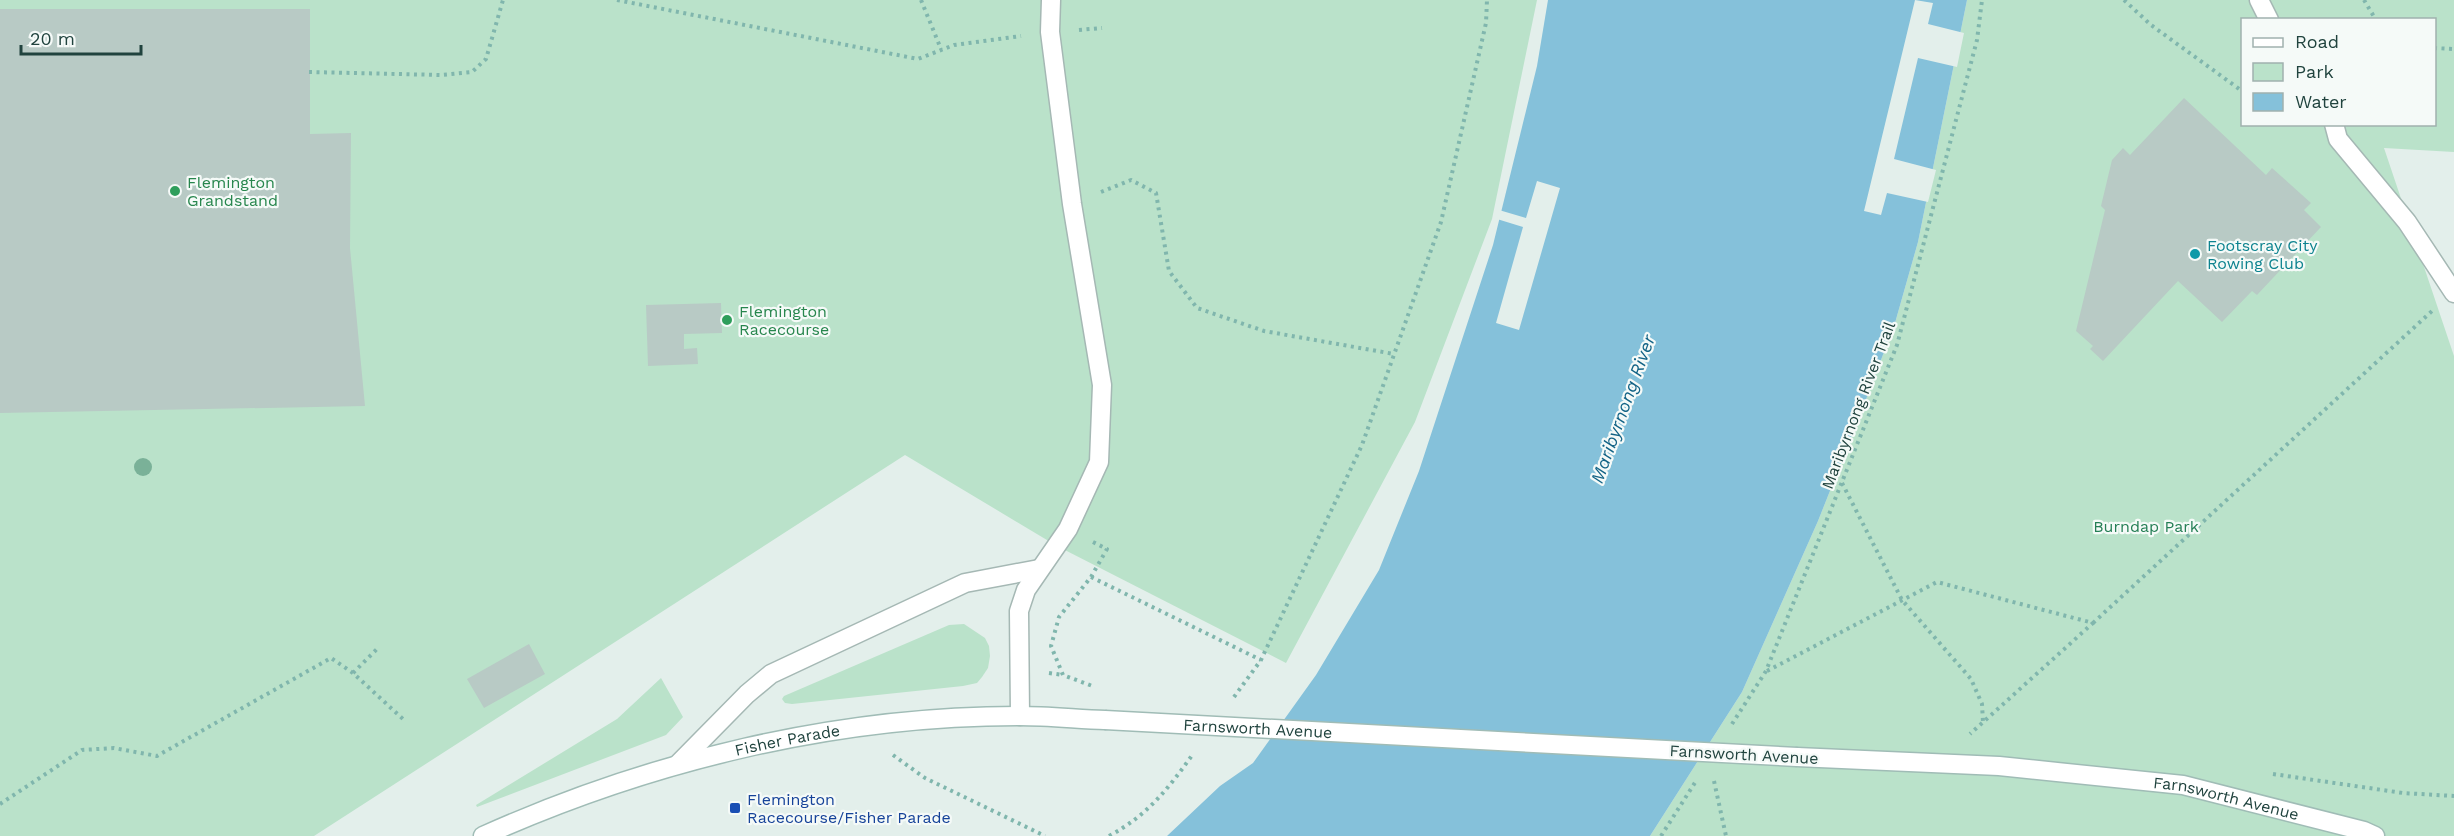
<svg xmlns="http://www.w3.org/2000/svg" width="2454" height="836" font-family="'Work Sans',sans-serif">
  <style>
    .green { fill: #bae2ca; fill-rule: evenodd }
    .water { fill: #85c1da }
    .pier { fill: #e3efeb }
    .building { fill: #b8cac5 }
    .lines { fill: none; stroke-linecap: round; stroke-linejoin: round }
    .service-casing { stroke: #a5b8b4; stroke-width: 21 }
    .secondary-casing { stroke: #a0bcb6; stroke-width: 21 }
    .path { stroke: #80b6ad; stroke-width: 4; stroke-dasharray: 3 4.5; stroke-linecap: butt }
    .service { stroke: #fff; stroke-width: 18 }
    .secondary { stroke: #fff; stroke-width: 18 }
    .secondary-bridge-casing { stroke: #a0bcb6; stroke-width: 21; stroke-linecap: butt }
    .secondary-bridge { stroke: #fff; stroke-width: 18 }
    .tree { fill: #7ab198 }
    .leisure-dot { fill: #2e9e5b; stroke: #f5faf8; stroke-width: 2 }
    .culture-dot { fill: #0f9aa8; stroke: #f5faf8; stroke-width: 2 }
    .transit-dot { fill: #1a4fb4; stroke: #f5faf8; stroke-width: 2 }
    .labels { text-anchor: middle; stroke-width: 4.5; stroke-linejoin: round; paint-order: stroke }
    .leisure-label { font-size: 16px; fill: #27864d; stroke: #f5faf8; text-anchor: start }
    .culture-label { font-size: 16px; fill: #0d838f; stroke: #f5faf8; text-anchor: start }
    .street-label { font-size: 16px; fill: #20433e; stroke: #f5faf8 }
    .park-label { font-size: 16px; fill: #257f55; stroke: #f5faf8 }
    .transit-label { font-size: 16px; fill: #164399; stroke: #f5faf8; text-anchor: start }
    .water-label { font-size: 18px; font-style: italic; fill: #126386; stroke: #f5faf8 }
  </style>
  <rect width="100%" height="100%" fill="#e3efeb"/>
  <g class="green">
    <polygon points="0,0 1537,0 1492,219 1415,422 1286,663 1057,546 905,455 314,836 0,836"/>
    <path d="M1967,0h487v152l-70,-4 70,208v480h-804l92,-144 76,-171 41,-103 36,-95 23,-81zM2242,20h192v104h-192z"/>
    <polygon points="964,624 985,638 989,646 990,656 988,668 982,677 977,683 963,686 792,704 785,703 782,699 784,696 949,625"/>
    <polygon points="661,678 683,717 666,735 477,807 476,805 617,719"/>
  </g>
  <polygon class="water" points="1548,0 1967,0 1918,242 1895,323 1859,418 1818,521 1742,692 1650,836 1167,836 1220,786 1253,763 1316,675 1379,570 1419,471 1493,245 1537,66"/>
  <g class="pier">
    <polygon points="1915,0 1933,3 1928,24 1964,33 1957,67 1918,58 1894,159 1936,170 1928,202 1887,193 1881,215 1864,211"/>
    <polygon points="1537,181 1560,188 1519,330 1496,323 1523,227 1497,219 1499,210 1526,218"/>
  </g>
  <g class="building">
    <polygon points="0,9 310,9 310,134 351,133 350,248 365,406 0,413"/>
    <polygon points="2184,98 2266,175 2272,168 2311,203 2304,210 2321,227 2257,295 2252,291 2222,322 2178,281 2103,361 2090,349 2093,346 2076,331 2105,210 2101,206 2112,160 2123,148 2130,155"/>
    <polygon points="721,303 722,333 684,334 684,349 697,348 698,364 648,366 646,305"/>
    <polygon points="529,644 545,674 484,708 467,679"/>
  </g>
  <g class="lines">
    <g class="service-casing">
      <g id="service">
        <polyline points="2259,0 2269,20"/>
        <polyline points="2334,124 2338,139 2407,222 2454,293"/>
        <polyline points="1020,716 1019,611 1026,590 1068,529 1099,462 1102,385 1072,204 1050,32 1051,0"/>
        <polyline points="678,764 747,694 771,674 965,583 1039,569"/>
      </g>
    </g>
    <g class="secondary-casing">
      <g id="secondary">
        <path id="s1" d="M1797,757l202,9 184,19 181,46 11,5"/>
        <path id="s2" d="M483,836c167,-75 352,-120 536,-120 29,0 58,3 86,4"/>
      </g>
    </g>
    <g class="path">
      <polyline points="617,0 918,59 954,45 1021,36"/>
      <polyline points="921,0 941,49"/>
      <polyline points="2124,0 2151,25 2242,91"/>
      <polyline points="2364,0 2376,20"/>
      <polyline points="1079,30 1102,28"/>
      <polyline points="2434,48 2454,49"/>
      <polyline points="309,72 441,75 472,72 486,59 503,0"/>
      <polyline points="1101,192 1131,180 1156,193 1169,271 1197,308 1264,331 1394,354"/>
      <polyline points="1842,483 1902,600 1971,679 1982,704 1983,722"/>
      <polyline points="1093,542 1107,549 1091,577 1059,617 1051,646 1063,675 1095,687"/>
      <polyline points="1091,577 1261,660"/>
      <polyline points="2093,623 2432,311"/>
      <polyline points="1767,671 1937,582 2093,623 1970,734"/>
      <polyline points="353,673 377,649"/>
      <polyline points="1049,673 1063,675"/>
      <polyline points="1234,697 1261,660 1362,445 1441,222 1486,23 1487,0"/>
      <polyline points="1732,724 1766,671 1897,345 1977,40 1982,0"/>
      <polyline points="893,755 925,778 1045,836"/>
      <polyline points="2273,774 2403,793 2454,796"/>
      <polyline points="1714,781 1726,836"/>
      <polyline points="0,804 82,750 114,748 157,756 331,658 353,673 404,720"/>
      <path d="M1109,836c39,-21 59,-47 84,-82"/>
      <polyline points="1661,836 1696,781"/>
    </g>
    <use href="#service" class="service"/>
    <use href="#secondary" class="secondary"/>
    <g class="secondary-bridge-casing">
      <g id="secondary-bridge">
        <path id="s3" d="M1105,720l692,37"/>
      </g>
    </g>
    <use href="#secondary-bridge" class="secondary-bridge"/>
  </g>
  <circle class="tree" cx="143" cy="467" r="9"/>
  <g class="leisure-dot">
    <circle cx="175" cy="191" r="6"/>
    <circle cx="727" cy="320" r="6"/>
  </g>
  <circle class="culture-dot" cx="2195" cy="254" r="6"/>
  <rect class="transit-dot" x="729" y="802" width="12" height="12" rx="3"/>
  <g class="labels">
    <g class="leisure-label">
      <text x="187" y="188">Flemington<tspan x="187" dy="18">Grandstand</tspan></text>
      <text x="739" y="317">Flemington<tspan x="739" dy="18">Racecourse</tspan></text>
    </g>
    <g class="culture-label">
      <text x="2207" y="251">Footscray City<tspan x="2207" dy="18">Rowing Club</tspan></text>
    </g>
    <g class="street-label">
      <text transform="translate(1858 405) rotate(-69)" y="6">Maribyrnong River Trail</text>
      <text dy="6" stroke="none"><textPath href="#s3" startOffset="153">Farnsworth Avenue</textPath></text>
      <text dy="6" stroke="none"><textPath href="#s2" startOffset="320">Fisher Parade</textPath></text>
      <text transform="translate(1744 754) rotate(3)" y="6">Farnsworth Avenue</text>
      <text dy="6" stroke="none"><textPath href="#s1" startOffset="432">Farnsworth Avenue</textPath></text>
    </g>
    <g class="park-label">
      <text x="2146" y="532">Burndap Park</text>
    </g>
    <g class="transit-label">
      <text x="747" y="805">Flemington<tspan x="747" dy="18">Racecourse/Fisher Parade</tspan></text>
    </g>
    <g class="water-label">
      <text transform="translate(1623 409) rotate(-70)" y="6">Maribyrnong River</text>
    </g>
  </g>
  <rect x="2241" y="18" width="195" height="108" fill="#f5faf8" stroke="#a0b1ae" stroke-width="1.5"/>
  <rect x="2253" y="38" width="30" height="9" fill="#ffffff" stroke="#a0b1ae" stroke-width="1.5"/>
  <text x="2295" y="48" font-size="18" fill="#20433e">Road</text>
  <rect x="2253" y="63" width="30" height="18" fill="#bae2ca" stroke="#a0b1ae" stroke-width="1.5"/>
  <text x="2295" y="78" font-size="18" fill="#20433e">Park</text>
  <rect x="2253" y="93" width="30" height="18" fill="#85c1da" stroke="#a0b1ae" stroke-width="1.5"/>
  <text x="2295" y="108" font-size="18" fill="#20433e">Water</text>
  <path d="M21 45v9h120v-9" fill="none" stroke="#20433e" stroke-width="3"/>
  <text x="30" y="45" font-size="18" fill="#20433e" stroke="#f5faf8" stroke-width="4.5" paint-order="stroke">20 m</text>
</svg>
